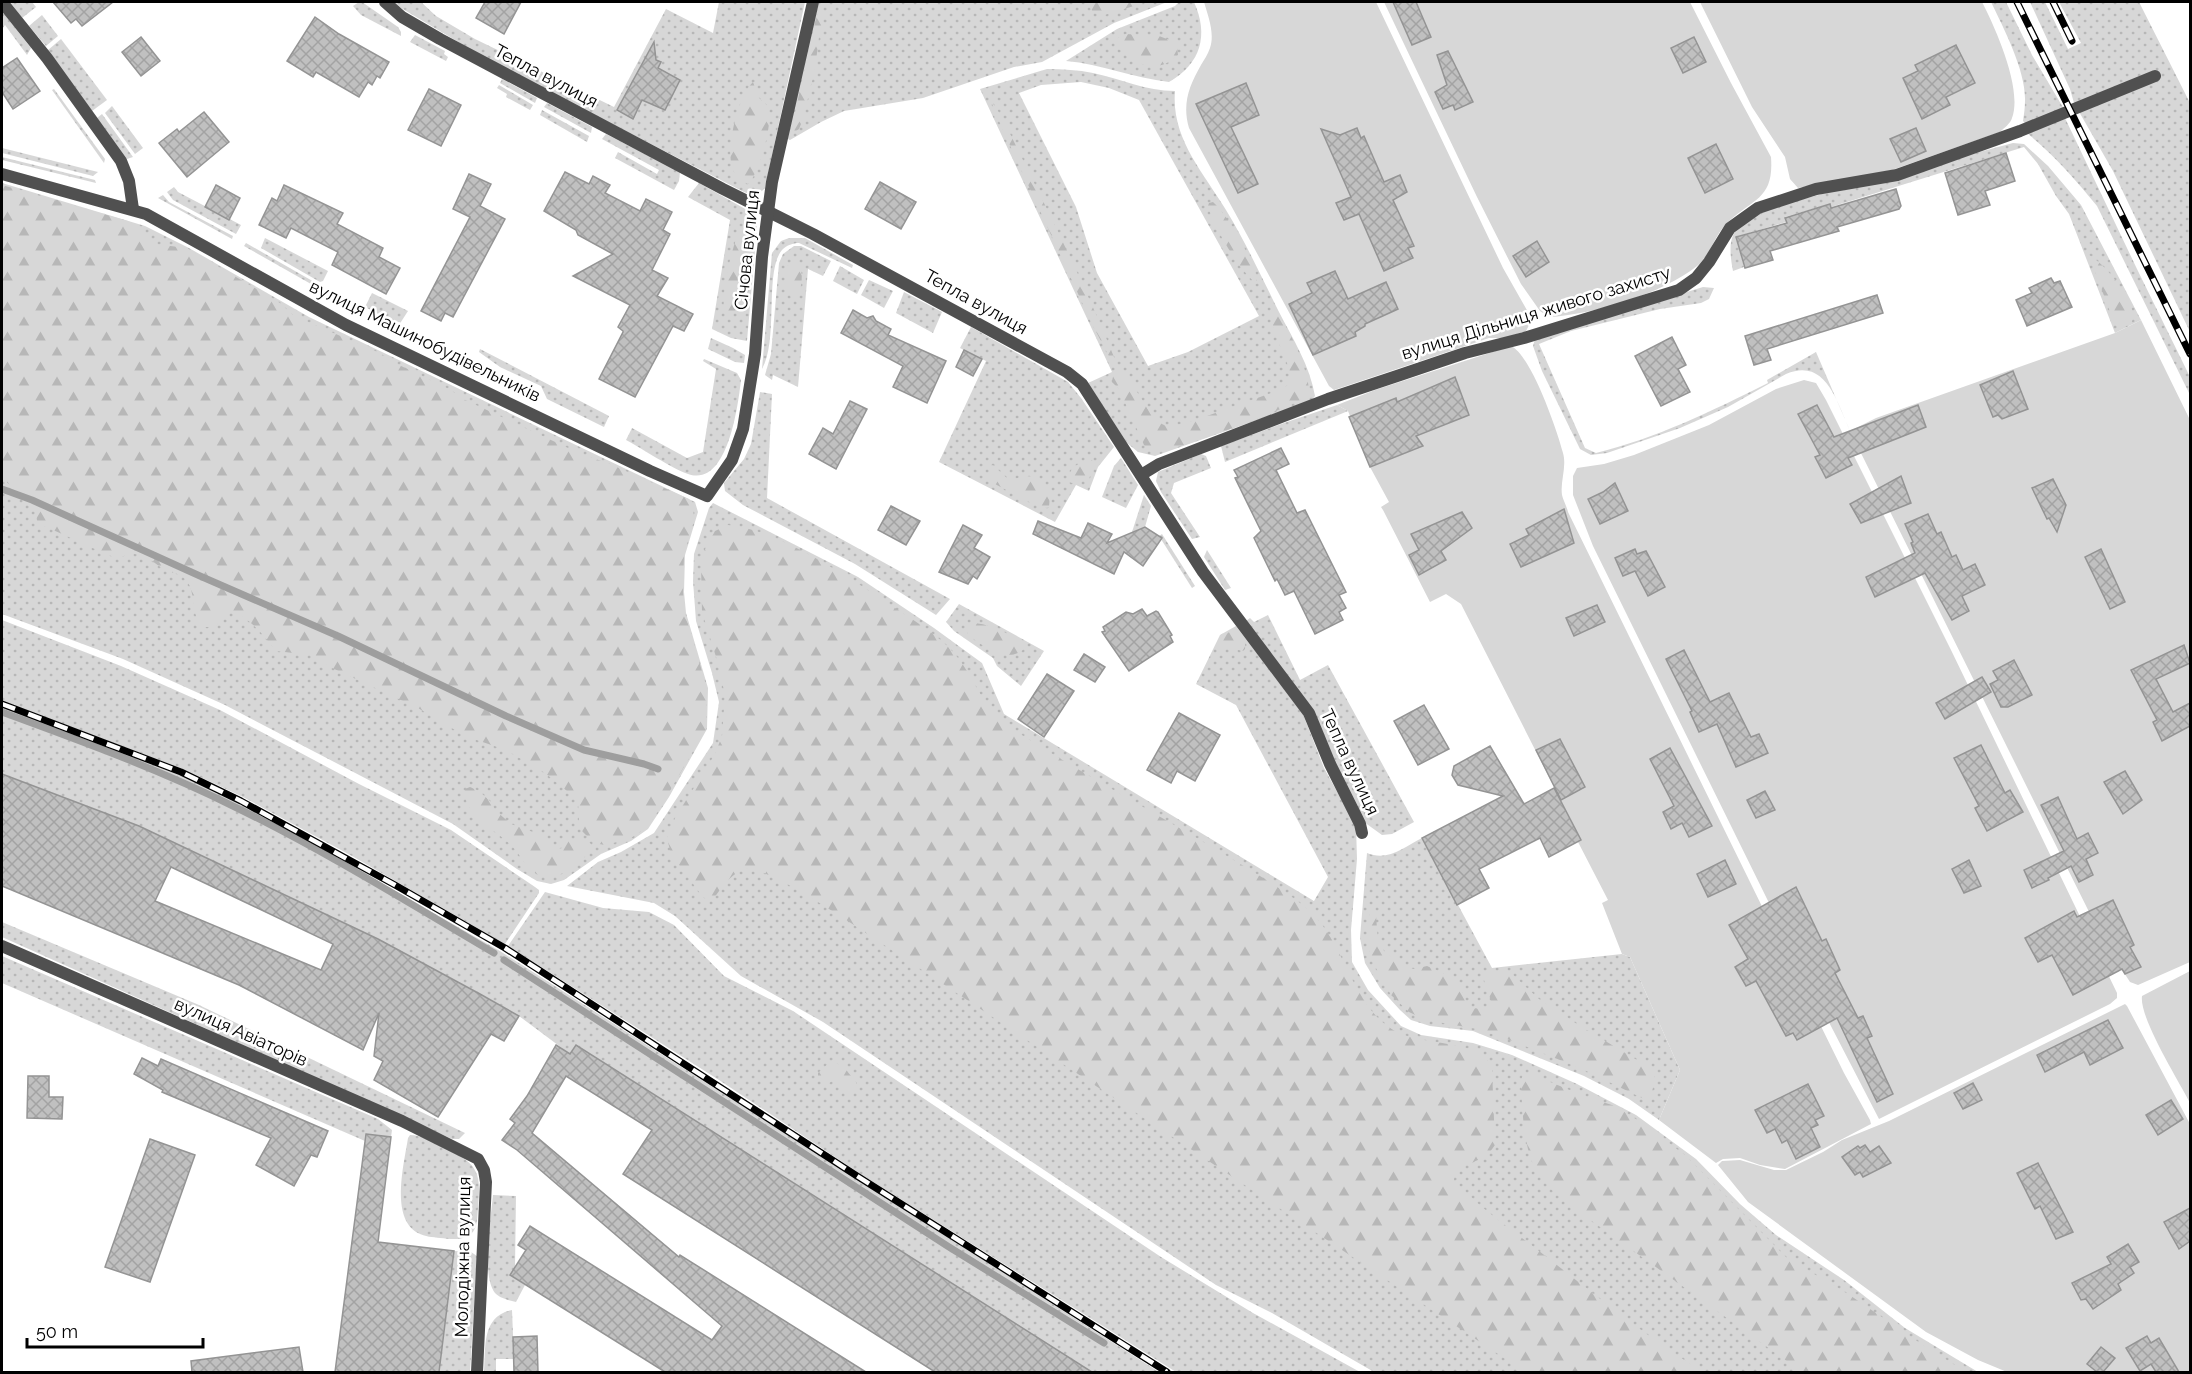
<svg xmlns="http://www.w3.org/2000/svg" width="2192" height="1374" font-family="Raleway,sans-serif">
  <style>
    .grass { fill: url(#grass-dots); fill-rule: evenodd }
    .forest { fill: url(#forest-firs) }
    .garden { fill: #d7d7d7 }
    .lines { fill: none; stroke-linecap: round; stroke-linejoin: round }
    .stream { stroke: #9e9e9e; stroke-width: 7 }
    .building { fill: url(#building-cross-hatch); stroke: #949494; stroke-width: 1.5; fill-rule: evenodd }
    .street { stroke: #505050; stroke-width: 12 }
    .rail-casing { stroke: #000; stroke-width: 7 }
    .rail { stroke: #fff; stroke-width: 4.5; stroke-dasharray: 14; stroke-linecap: butt }
    .labels { text-anchor: middle; stroke-width: 5; stroke-linejoin: round; paint-order: stroke }
    .street-label { font-size: 18px; fill: #000; stroke: #fff }
  </style>
  <defs>
    <pattern id="grass-dots" width="8" height="8" patternUnits="userSpaceOnUse" patternTransform="scale(1.5)"><rect width="8" height="8" fill="#d7d7d7"/><path d="M2 2h.1M6 6h.1" fill="none" stroke="#b7b7b7" stroke-width="1.8" stroke-linecap="round"/></pattern>
    <pattern id="forest-firs" width="22" height="20" patternUnits="userSpaceOnUse" patternTransform="scale(1.5)"><rect width="22" height="20" fill="#d7d7d7"/><path d="M5 1l3.5 6h-7zM16 11l3.5 6h-7z" fill="#b7b7b7"/></pattern>
    <pattern id="building-cross-hatch" width="8" height="8" patternUnits="userSpaceOnUse" patternTransform="scale(1.5)"><rect width="8" height="8" fill="#c0c0c0"/><path d="M0 0l8 8M0 8l8-8" fill="none" stroke="#a3a3a3"/></pattern>
  </defs>
  <rect width="100%" height="100%" fill="#fff"/>
  <g class="grass">
    <polygon points="10,2 32,2 36,7 22,18"/>
    <polygon points="359,2 362,2 398,27 401,32 401,36 361,15 353,6"/>
    <polygon points="394,2 421,2 436,16 475,39 614,107 666,9 713,33 719,2 805,2 765,188 762,191 752,195 744,192 492,62 401,8"/>
    <polygon points="819,2 1167,2 1114,23 1042,62 1014,67 923,98 844,111 821,122 790,140 786,138"/>
    <path d="M1179,2h15c15,33 7,62 -25,80 -35,-4 -68,-18 -103,-21l51,-32 58,-23z"/>
    <path d="M1991,2h15l26,53 32,54 -38,15 -3,-3c1,-7 2,-13 2,-20 1,-30 -21,-72 -34,-99z"/>
    <polygon points="2030,2 2045,2 2068,49 2081,43 2059,2 2139,2 2190,103 2190,332 2113,171 2074,103 2070,89"/>
    <polygon points="2,11 31,48 27,55 5,25 2,29"/>
    <polygon points="42,15 58,36 46,46 29,26"/>
    <polygon points="415,35 445,51 444,54 448,57 446,61 410,42"/>
    <polygon points="61,39 107,100 92,111 48,50"/>
    <path d="M1047,69c16,0 31,1 46,4 28,6 53,18 82,18 -4,47 28,81 51,119 20,33 36,68 53,102 14,27 31,54 36,84l-4,5 -156,55 -17,-4 -11,-9 -39,-60 24,-11 -132,-283zM1081,82l28,6 30,12 120,216 -71,36 -40,14 -51,-93 -21,-66 -57,-114 22,-8z"/>
    <polygon points="502,79 537,98 535,103 500,83"/>
    <polygon points="499,85 533,105 530,110 506,97 507,94 497,88"/>
    <polygon points="54,89 105,159 104,163 52,90"/>
    <polygon points="547,103 592,127 591,133 544,107"/>
    <polygon points="112,106 143,148 135,154 105,113"/>
    <polygon points="542,110 589,136 587,142 540,115"/>
    <polygon points="102,114 133,157 127,159 97,118"/>
    <path d="M2065,118l72,151 53,108v18l-93,-189c-22,-27 -43,-51 -70,-73z"/>
    <polygon points="606,134 680,172 679,181 674,190 615,158 618,152 657,174 659,170 602,139"/>
    <path d="M2013,143l11,1 24,22 33,39 60,115 -26,13 -46,-119 -13,-18 -18,-32 -14,-17 -193,60 -1,-3 -45,13 1,5 -50,15 8,30 -11,4c-9,-45 7,-48 44,-65z"/>
    <polygon points="2,148 98,172 93,176 2,153"/>
    <polygon points="2,157 95,180 96,183 2,160"/>
    <polygon points="2,183 145,226 189,248 309,317 695,502 698,512 685,555 684,592 686,613 708,688 707,729 669,797 648,829 631,841 601,854 564,880 551,884 537,881 517,869 453,824 225,705 123,659 2,614"/>
    <polygon points="699,183 747,210 757,227 747,341 731,338 712,329 730,220 688,197"/>
    <polygon points="174,187 178,192 241,225 236,234 173,200 167,192"/>
    <polygon points="163,195 169,202 233,236 232,239 158,198"/>
    <polygon points="265,238 328,271 323,281 320,282 261,248"/>
    <path d="M789,238h16l48,27 -1,3 -53,-25c-6,0 -12,2 -17,7 -18,21 -3,90 -20,119l10,-116 9,-12z"/>
    <polygon points="246,243 316,283 318,288 244,246"/>
    <polygon points="794,246 801,246 831,261 823,276 808,269 798,387 773,375 772,380 765,375 771,354 779,263 783,254"/>
    <polygon points="840,266 864,280 857,294 833,281"/>
    <polygon points="869,280 893,291 884,308 861,295"/>
    <path d="M1703,287l11,1 -5,11 -8,4 -41,6 -89,22 -32,13 46,104 11,5c61,-15 116,-42 172,-70l-1,-3 49,-28 34,79c-13,-29 -24,-74 -64,-57l-58,33 -48,21 -73,25 -16,2 -11,-6 -38,-78 -9,-25 2,-7z"/>
    <polygon points="904,292 942,312 933,333 896,313"/>
    <polygon points="372,293 408,311 399,325 367,308 366,305"/>
    <polygon points="971,327 1068,382 1081,398 1114,447 1098,467 1089,491 1076,485 1055,522 939,462 986,361 960,348"/>
    <polygon points="711,338 733,348 745,355 744,363 735,362 708,349"/>
    <polygon points="480,349 609,416 604,427 547,399 541,386 500,367 479,352"/>
    <path d="M704,359l33,14 4,7c-3,25 -13,108 -53,94 -17,-6 -45,-25 -62,-34l6,-12 55,30 16,-6 13,-83 -13,-8z"/>
    <polygon points="760,392 772,394 767,498 950,599 936,615 855,564 743,505 725,491 724,483 744,459 751,444"/>
    <polygon points="1337,405 1348,411 1225,462 1221,446 1284,423"/>
    <polygon points="1201,454 1206,456 1211,468 1174,483 1171,493 1200,537 1192,539 1161,492 1156,481 1158,472"/>
    <polygon points="1121,458 1138,485 1126,508 1102,497 1114,466"/>
    <polygon points="1144,495 1151,506 1145,527 1132,532"/>
    <polygon points="713,503 858,577 934,628 982,663 1004,714 1314,901 1328,877 1236,705 1196,684 1220,635 1236,626 1303,714 1324,768 1356,826 1357,859 1351,930 1352,962 1368,990 1401,1026 1421,1035 1473,1043 1512,1055 1577,1084 1636,1115 1696,1159 1740,1204 1776,1235 1844,1280 1905,1328 1978,1372 1374,1372 1272,1313 1216,1285 823,1022 741,976 675,916 654,903 567,886 598,862 621,852 654,833 713,743 719,702 712,673 696,621 693,581 694,554 709,508"/>
    <polygon points="1162,534 1195,586 1192,588 1159,536"/>
    <polygon points="1207,550 1231,588 1225,590 1204,557"/>
    <polygon points="959,604 1044,651 1021,686 997,666 993,658 954,631 946,622"/>
    <polygon points="1268,615 1300,680 1328,665 1414,822 1392,834 1382,835 1364,822 1333,758 1317,718 1246,621 1250,618 1254,622"/>
    <polygon points="2,620 121,666 220,710 359,784 451,830 535,887 539,890 539,893 505,944 352,856 243,797 183,769 2,701"/>
    <polygon points="2,707 179,775 239,804 348,864 500,951 1159,1372 1092,1372 576,1045 570,1054 519,1016 479,993 378,939 139,826 2,774"/>
    <path d="M1422,838l70,130 130,-14 8,3 50,113 -21,50 -30,-21 -45,-23 -111,-45 -43,-5 -19,-6 -11,-10 -20,-22 -15,-25 -5,-25 7,-85c21,9 37,-6 55,-15z"/>
    <polygon points="545,892 603,908 649,912 674,925 724,976 793,1011 1161,1257 1253,1313 1360,1372 1176,1372 859,1173 719,1080 508,946"/>
    <polygon points="2,922 199,1005 465,1133 459,1139 452,1139 2,937"/>
    <polygon points="2,956 378,1119 392,1130 391,1137 366,1134 365,1141 2,983"/>
    <path d="M410,1135c11,0 21,6 30,11 36,17 42,22 38,62 -1,8 0,20 -7,26 -9,7 -20,5 -31,4 -7,-1 -15,-1 -22,-5 -28,-15 -14,-69 -10,-95z"/>
    <path d="M493,1195l23,1 -1,71 -5,8 15,10 -9,17c-7,-2 -15,-3 -21,-9 -14,-18 -4,-75 -2,-98z"/>
    <polygon points="454,1251 471,1252 477,1256 470,1372 439,1372"/>
    <path d="M512,1310l2,49h-18v13h-12c2,-24 -3,-56 28,-62z"/>
  </g>
  <g class="forest">
    <polygon points="1086,2 1147,2 1101,16 1093,12"/>
    <polygon points="822,3 824,15 819,37 815,69 803,119 799,129 790,135 815,22"/>
    <path d="M1126,34l33,2 13,5 5,5 1,9c-22,21 -44,9 -62,-9l-1,-3 1,-4z"/>
    <path d="M753,82c2,5 3,10 5,14 3,6 10,7 11,15 3,15 -10,64 -21,73 -8,-3 -13,-8 -16,-17 -6,-20 6,-71 21,-85z"/>
    <path d="M990,99l12,18c39,81 81,162 114,245l-2,4 -23,-44 -89,-194z"/>
    <path d="M2,185l126,36 11,6 15,17 33,4 93,55 14,13 86,37 17,11 54,26 10,8 120,56 29,10 79,35 4,8 1,14 -10,33 -1,38 2,22 22,74 -1,41 -52,89 -7,9 -16,11 -25,7 -7,-1 -12,-8 -5,-5 -3,-9 -1,-22 -33,-27 -39,-23 -41,-14 -47,-28 -88,-41 -19,-12 -35,-4c-13,-16 -29,-38 -50,-40l-6,6 -4,10h-13c-16,-18 -4,-36 -20,-50 -5,-4 -12,-4 -17,-7 -11,-5 -20,-17 -33,-16 -8,0 -14,6 -22,2 -25,-10 -48,-23 -73,-32l-5,-20 -29,-24 -2,-6z"/>
    <path d="M1213,202c14,12 45,64 44,82 -17,-12 -44,-58 -49,-78l1,-3z"/>
    <path d="M740,232l5,7c0,18 0,67 -15,78l-6,-5c-2,-25 6,-55 14,-79z"/>
    <path d="M2089,255c15,8 43,42 44,61 0,13 -13,11 -20,4z"/>
    <path d="M794,264l6,3c4,10 1,26 -6,34 -8,-10 -12,-22 -7,-35z"/>
    <path d="M1273,307c14,16 38,66 36,88 -14,11 -138,58 -153,57 -6,0 -9,-3 -12,-7l-25,-56 -7,-7 1,-6 7,-10 2,2 29,46 7,8 8,4h7l20,-5 84,-30c3,-2 9,-4 12,-7 9,-14 -25,-56 -16,-77z"/>
    <polygon points="1088,459 1092,460 1094,465 1089,479 1072,483 1069,482 1067,478 1073,467"/>
    <path d="M993,465l17,16c19,-8 29,-7 40,13l-1,13 -2,1 -16,-5 -36,-19c-6,-5 -8,-10 -4,-18z"/>
    <path d="M728,525c49,4 122,53 164,81 21,14 45,28 62,47 20,23 27,52 51,71 67,44 138,82 207,123 31,19 64,37 92,59 40,31 45,94 86,122 25,17 66,11 95,28l7,13 3,76 -8,11 -32,14 -1,10c24,27 57,49 85,71 54,42 106,85 164,121h-178l-630,-420c-25,-16 -126,-87 -149,-83 -15,3 -25,21 -34,31h-5l-5,-4 -31,-42 -4,-16 8,-20 40,-64 7,-18 3,-41 -8,-35 -15,-48 -1,-49 3,-12 11,-20z"/>
    <path d="M968,623c19,-1 45,10 57,25 -17,17 -42,-2 -57,-13l-2,-9z"/>
    <path d="M1233,630c7,3 14,12 12,19l-2,2 -18,-4 -8,6c-1,-11 7,-19 16,-23z"/>
    <path d="M470,787l9,4 11,10 5,9 16,14 22,8 17,9 8,8 4,-1 4,-7 20,-1 5,4 -2,10c-12,8 -25,23 -40,23 -23,-2 -24,-18 -38,-32 -16,-16 -48,-29 -46,-56z"/>
    <path d="M1370,909l6,6 2,28 7,9 21,15 8,2 13,-3 31,14c8,14 4,36 31,26l2,-5 -8,-24 1,-5 18,-1 11,4 26,24 38,25 75,45 3,9 -4,19 -7,2 -64,-31 -73,-29 -30,-10 -51,-9 -17,-8 -18,-17 -19,-34 -5,-19z"/>
    <path d="M830,1062c14,1 17,10 26,20v8l-6,6c-10,-3 -7,-8 -11,-15l-3,-2 -7,4h-7l-4,-5v-5z"/>
    <path d="M1531,1074l53,22 31,10 24,15 46,34 102,103 61,36 75,51 43,27h-164l-220,-158c-17,-12 -36,-26 -47,-46 -12,-22 -13,-63 -14,-88l2,-5z"/>
  </g>
  <g class="garden">
    <path d="M1204,2h172l127,266 25,44 1,13 -3,6 -22,7h-15l-155,52 -5,-4 -140,-258c-7,-24 0,-42 12,-63 3,-5 7,-11 9,-17 5,-15 -2,-32 -6,-46z"/>
    <path d="M1384,2h306l41,81 40,74c3,41 -16,41 -42,64 -14,12 -18,34 -32,45 -33,27 -105,49 -148,51l-9,-6 -19,-27 -44,-87z"/>
    <path d="M1700,2h282c13,25 41,87 30,116 -1,5 -8,10 -12,14l-108,38 -94,18 -8,-9 -5,-22 -33,-50z"/>
    <polygon points="2141,320 2190,420 2190,962 2138,985 2130,982 2104,942 1850,431 1876,418 2115,333"/>
    <path d="M1511,346c20,9 46,84 52,107 4,14 -3,28 -1,42 1,5 5,12 6,17l276,561 26,47 1,4 -86,45 -25,-4 -20,-7 -17,1 -7,4 -57,-43 21,-50 -50,-113 -8,-3 -20,-51 6,-3 -30,-58 3,-2 -120,-236 -15,-10 -16,8 -47,-92 -2,-3 8,-5 -19,-35 -22,-56 -11,-6 38,-15z"/>
    <polygon points="1804,380 1816,383 1826,400 1951,650 2117,993 2117,998 2110,1004 1879,1119 1803,972 1593,546 1573,495 1573,476 1577,468 1604,464 1634,455 1709,425 1776,389"/>
    <path d="M2190,971v132c-11,-22 -51,-85 -48,-107z"/>
    <polygon points="2125,1004 2127,1006 2190,1124 2190,1372 2007,1372 1978,1360 1926,1332 1748,1202 1718,1165 1722,1161 1740,1160 1774,1170 1786,1170 1823,1152 1842,1140 1889,1121"/>
  </g>
  <g class="lines">
    <g class="stream">
      <polyline points="2,489 32,500 200,576 338,636 506,716 584,750 644,764 658,769"/>
      <path d="M2,712c79,29 159,58 235,96 88,43 172,95 257,145"/>
      <polyline points="504,960 949,1247 1104,1343"/>
    </g>
  </g>
  <g class="building">
    <polygon points="53,2 113,2 82,26 76,19 71,23"/>
    <polygon points="485,2 521,2 504,34 476,18"/>
    <polygon points="1393,2 1416,2 1431,37 1412,45"/>
    <polygon points="315,17 339,34 389,62 380,78 377,76 372,85 368,82 359,97 316,72 313,77 287,61"/>
    <polygon points="141,37 160,61 141,76 122,52"/>
    <polygon points="1694,37 1706,62 1683,73 1671,48"/>
    <polygon points="654,42 656,60 661,62 658,68 680,80 665,110 642,100 633,119 617,110"/>
    <polygon points="1956,45 1975,83 1946,97 1950,105 1922,119 1903,78 1918,71 1915,65"/>
    <polygon points="1448,51 1473,102 1455,110 1453,105 1443,109 1435,92 1447,85 1437,55"/>
    <polygon points="17,58 40,91 13,109 2,92 2,68"/>
    <polygon points="1246,83 1259,115 1231,127 1258,184 1238,193 1196,104"/>
    <polygon points="429,89 461,105 441,146 408,130"/>
    <polygon points="204,112 229,142 187,177 159,143 177,129 179,132"/>
    <polygon points="1357,128 1361,138 1364,136 1384,182 1400,175 1407,192 1393,200 1414,246 1408,248 1413,258 1384,271 1359,214 1344,220 1336,203 1351,197 1321,129 1340,135"/>
    <polygon points="1916,128 1926,151 1901,162 1890,139"/>
    <polygon points="1716,144 1733,179 1705,193 1688,158"/>
    <polygon points="2006,153 2015,181 1985,191 1990,205 1958,215 1945,173"/>
    <polygon points="565,172 589,184 593,176 610,185 605,193 640,211 646,199 672,212 663,230 670,234 652,270 668,278 657,296 693,314 684,331 673,326 635,397 599,379 623,332 623,331 618,327 630,305 573,276 613,254 578,235 576,230 544,211"/>
    <polygon points="469,174 491,184 480,206 505,219 453,317 445,313 441,321 421,311 470,217 453,209"/>
    <polygon points="880,182 916,202 901,229 865,209"/>
    <polygon points="216,185 240,198 229,220 205,207"/>
    <polygon points="284,185 343,213 337,224 383,248 379,257 400,268 386,294 332,265 338,252 291,228 286,238 259,225 272,198 277,201"/>
    <polygon points="1896,189 1901,206 1899,209 1837,227 1839,231 1770,251 1773,260 1745,268 1736,237 1787,223 1785,218 1830,204 1831,208"/>
    <polygon points="1537,241 1549,262 1526,277 1513,256"/>
    <polygon points="1335,271 1348,299 1386,282 1398,309 1365,324 1365,326 1355,332 1356,336 1313,355 1289,304 1312,293 1307,283"/>
    <polygon points="2051,278 2054,283 2060,281 2072,307 2027,326 2016,300 2032,293 2029,288"/>
    <polygon points="1877,295 1883,313 1767,349 1771,360 1754,365 1745,336"/>
    <polygon points="853,310 867,318 873,316 876,321 891,329 888,335 946,361 927,403 893,387 903,366 841,333"/>
    <polygon points="1672,337 1686,365 1678,369 1690,392 1661,406 1635,356"/>
    <polygon points="964,350 982,359 973,376 956,367"/>
    <polygon points="2013,371 2028,409 2002,419 1998,415 1993,417 1980,385"/>
    <polygon points="1455,377 1469,415 1416,436 1423,446 1370,467 1349,417 1396,398 1397,402"/>
    <polygon points="850,401 867,409 836,469 809,454 823,428 833,434"/>
    <polygon points="1817,405 1834,437 1918,405 1926,427 1848,458 1852,465 1826,478 1815,457 1820,455 1798,414"/>
    <polygon points="1281,448 1289,464 1276,470 1297,513 1305,510 1346,592 1339,595 1346,608 1339,612 1343,620 1315,634 1294,591 1285,595 1277,579 1275,581 1254,538 1261,531 1235,478 1238,477 1234,470"/>
    <polygon points="1901,476 1911,503 1861,523 1850,504"/>
    <polygon points="2053,479 2066,505 2057,532 2049,518 2047,519 2032,488"/>
    <polygon points="1615,483 1628,511 1600,524 1588,499 1603,492"/>
    <polygon points="891,506 920,521 906,545 878,530"/>
    <polygon points="1564,509 1574,543 1521,567 1510,544 1529,535 1526,529"/>
    <polygon points="1462,512 1472,528 1441,551 1446,560 1419,575 1409,555 1419,550 1411,534"/>
    <polygon points="1928,514 1937,534 1941,532 1952,557 1956,555 1963,570 1975,564 1985,585 1962,596 1969,611 1952,620 1925,573 1875,597 1866,577 1915,553 1911,543 1913,542 1905,524"/>
    <polygon points="1038,521 1081,538 1088,523 1112,534 1107,543 1145,527 1162,538 1143,566 1124,552 1114,574 1033,534"/>
    <polygon points="963,525 982,535 974,548 990,557 977,579 973,576 968,584 939,572"/>
    <polygon points="1635,549 1637,554 1646,551 1665,587 1648,596 1635,571 1623,576 1615,558"/>
    <polygon points="2101,549 2125,602 2110,609 2085,557"/>
    <polygon points="1597,605 1605,622 1574,636 1566,618"/>
    <polygon points="1142,609 1147,616 1156,611 1158,612 1172,635 1170,636 1173,642 1129,671 1102,632 1105,631 1103,627 1126,612 1133,614"/>
    <polygon points="2184,645 2190,663 2156,679 2173,712 2190,703 2190,726 2162,741 2153,722 2157,720 2131,670"/>
    <polygon points="1684,650 1710,702 1729,693 1751,737 1759,734 1768,753 1736,767 1717,724 1699,732 1690,712 1692,711 1666,659"/>
    <polygon points="1084,654 1105,667 1095,682 1074,670"/>
    <polygon points="2014,660 2032,695 2008,707 2001,707 1990,684 1998,680 1993,671"/>
    <polygon points="1047,674 1074,691 1044,737 1018,719"/>
    <polygon points="1982,677 1991,692 1945,719 1936,703"/>
    <polygon points="1424,705 1449,749 1418,765 1394,721"/>
    <polygon points="1179,713 1220,735 1195,781 1177,771 1171,783 1147,770"/>
    <polygon points="1560,739 1585,787 1561,800 1536,750"/>
    <polygon points="1981,745 2005,793 2010,790 2023,812 1987,831 1975,808 1979,806 1954,758"/>
    <polygon points="1490,746 1524,804 1554,788 1581,840 1549,857 1540,838 1479,869 1489,888 1457,905 1422,838 1503,796 1458,785 1452,775 1454,766"/>
    <polygon points="1670,748 1712,826 1689,837 1682,823 1671,829 1663,812 1674,806 1650,759"/>
    <polygon points="2125,771 2142,800 2123,814 2104,782"/>
    <path d="M2,774l137,52 239,113 102,55 39,22 -15,25 -13,-7 -53,83 -64,-37 9,-19 -9,-5 5,-43 -16,37 -124,-65 -237,-99zM171,867l162,77 -12,26 -166,-69z"/>
    <polygon points="1765,791 1775,810 1756,818 1747,800"/>
    <polygon points="2058,797 2077,839 2088,833 2098,853 2086,859 2093,875 2079,882 2071,866 2048,878 2049,880 2032,888 2024,870 2064,851 2041,805"/>
    <polygon points="1725,860 1736,884 1708,897 1697,874"/>
    <polygon points="1969,860 1981,886 1964,893 1952,869"/>
    <polygon points="1796,887 1822,941 1826,939 1840,970 1835,973 1858,1018 1863,1016 1872,1036 1867,1038 1893,1094 1877,1102 1837,1018 1797,1040 1793,1033 1786,1036 1756,981 1746,986 1735,967 1748,959 1729,925"/>
    <polygon points="2113,900 2134,945 2130,947 2141,967 2125,974 2122,969 2073,995 2052,955 2038,962 2025,938 2074,911 2077,917"/>
    <polygon points="2108,1020 2123,1048 2090,1065 2084,1052 2045,1072 2037,1055"/>
    <polygon points="556,1045 570,1054 576,1045 1092,1372 935,1372 623,1174 652,1130 566,1076 532,1133 679,1257 680,1255 866,1372 665,1372 510,1275 526,1250 518,1245 530,1226 712,1340 722,1326 517,1150 502,1140 515,1123 510,1119 527,1096"/>
    <polygon points="142,1058 158,1066 161,1059 328,1131 317,1157 311,1155 294,1186 256,1165 271,1138 162,1092 163,1090 134,1074"/>
    <polygon points="28,1076 49,1076 49,1097 63,1097 62,1119 27,1118"/>
    <polygon points="1973,1083 1982,1100 1963,1109 1954,1093"/>
    <polygon points="1808,1084 1824,1116 1815,1120 1818,1125 1811,1128 1820,1147 1796,1159 1787,1140 1782,1143 1775,1129 1767,1133 1755,1110"/>
    <polygon points="2171,1100 2183,1119 2158,1135 2146,1115"/>
    <polygon points="366,1134 391,1137 378,1242 454,1251 439,1372 335,1372"/>
    <polygon points="150,1139 195,1155 150,1282 105,1267"/>
    <polygon points="1865,1145 1870,1152 1879,1146 1891,1163 1863,1177 1860,1172 1855,1175 1842,1157 1858,1146 1860,1148"/>
    <polygon points="2038,1163 2073,1232 2056,1239 2040,1206 2035,1209 2017,1173"/>
    <polygon points="2190,1208 2190,1241 2179,1249 2164,1222"/>
    <polygon points="2128,1244 2139,1262 2130,1267 2134,1273 2118,1284 2121,1290 2093,1309 2086,1299 2081,1300 2072,1283 2111,1264 2107,1257"/>
    <polygon points="537,1336 538,1372 514,1372 513,1337"/>
    <polygon points="2147,1336 2151,1343 2159,1338 2179,1372 2156,1372 2151,1364 2140,1371 2126,1348"/>
    <polygon points="299,1347 303,1372 192,1372 191,1361"/>
    <polygon points="2101,1347 2115,1358 2103,1372 2097,1372 2087,1364"/>
  </g>
  <g class="lines">
    <g class="street">
      <polyline points="2,2 47,58 121,161 129,181 133,209"/>
      <polyline points="385,2 402,17 440,39 723,189 813,234 1067,372 1082,384 1203,572 1309,713 1330,764 1360,824 1362,833"/>
      <polyline points="2,174 146,214 346,325 650,471 707,496 732,460 743,429 755,354 762,257 772,182 813,2"/>
      <polyline points="1141,475 1159,464 1328,399 1400,375 1465,353 1524,338 1679,290 1696,278 1709,262 1730,228 1758,208 1816,189 1897,175 2020,131 2155,76"/>
      <polyline points="2,946 402,1121 478,1159 484,1170 486,1182 477,1372"/>
    </g>
    <g class="rail-casing">
      <g id="rail">
        <polyline points="2017,2 2190,354"/>
        <polyline points="2053,2 2072,41"/>
        <polyline points="2,704 181,772 241,801 395,885 505,948 857,1176 1167,1372"/>
      </g>
    </g>
    <use href="#rail" class="rail"/>
  </g>
  <g class="labels">
    <g class="street-label">
      <text transform="translate(546 76) rotate(28)" y="6">Тепла вулиця</text>
      <text transform="translate(747 250) rotate(-84)" y="6">Січова вулиця</text>
      <text transform="translate(976 302) rotate(29)" y="6">Тепла вулиця</text>
      <text transform="translate(1536 313) rotate(-17)" y="6">вулиця Дільниця живого захисту</text>
      <text transform="translate(425 341) rotate(26)" y="6">вулиця Машинобудівельників</text>
      <text transform="translate(1350 762) rotate(65)" y="6">Тепла вулиця</text>
      <text transform="translate(241 1032) rotate(24)" y="6">вулиця Авіаторів</text>
      <text transform="translate(463 1257) rotate(-89)" y="6">Молодіжна вулиця</text>
    </g>
  </g>
  <rect width="2192" height="1374" fill="none" stroke="#000000" stroke-width="6"/>
  <path d="M27 1338v9h176v-9" fill="none" stroke="#000000" stroke-width="3"/>
  <text x="36" y="1338" font-size="18" fill="#000000" stroke="#ffffff" stroke-width="4.5" paint-order="stroke">50 m</text>
</svg>
